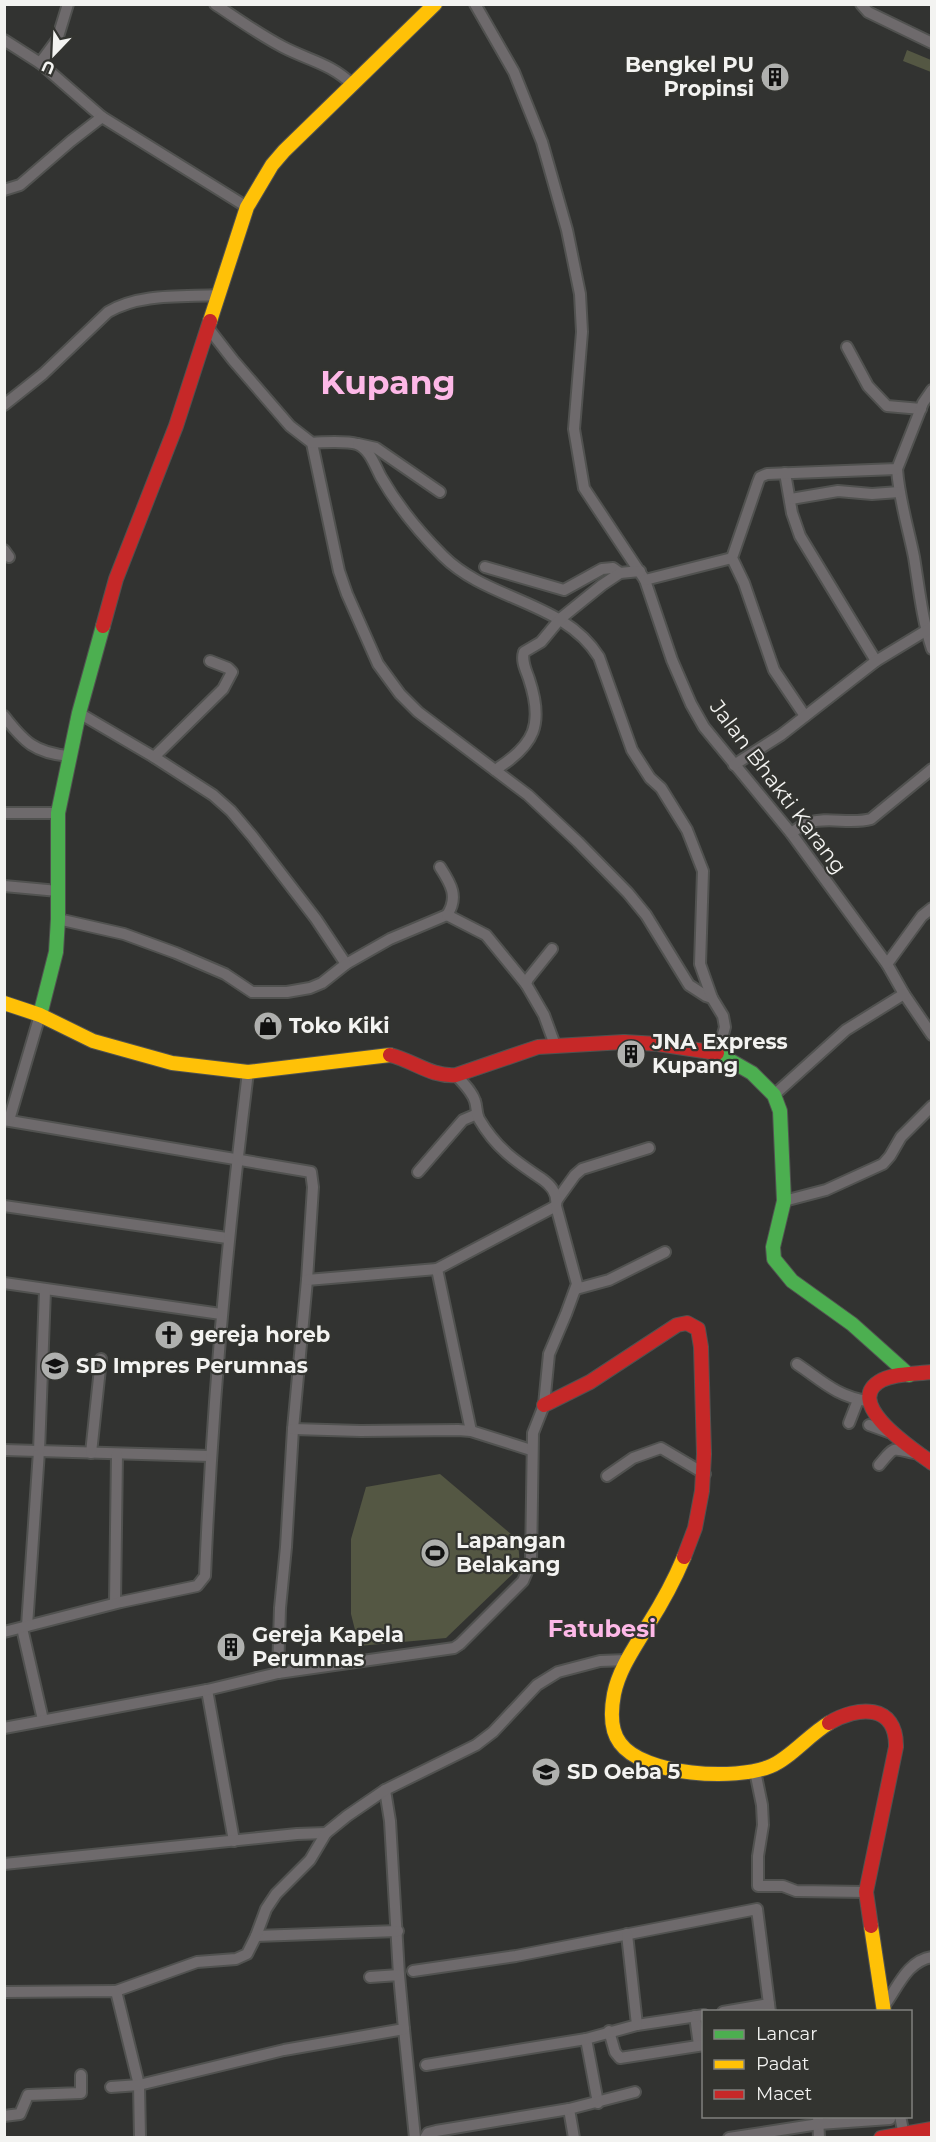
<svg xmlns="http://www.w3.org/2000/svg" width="936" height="2142" font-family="Montserrat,sans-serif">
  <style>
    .green { fill: #545743 }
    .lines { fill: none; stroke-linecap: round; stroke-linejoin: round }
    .street-casing { stroke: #515250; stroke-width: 14 }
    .fast-casing { stroke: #515250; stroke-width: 16 }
    .slow-casing { stroke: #515250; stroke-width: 16 }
    .jam-casing { stroke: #515250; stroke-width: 16 }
    .street { stroke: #6e6a6c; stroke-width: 10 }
    .fast { stroke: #4caf50; stroke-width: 14 }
    .slow { stroke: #ffc107; stroke-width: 14 }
    .jam { stroke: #c62828; stroke-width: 14 }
    .labels { text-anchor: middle; stroke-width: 4.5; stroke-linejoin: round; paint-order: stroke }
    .poi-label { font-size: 21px; font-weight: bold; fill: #f3f3f1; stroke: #333430; text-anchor: start }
    .street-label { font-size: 21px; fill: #f3f3f1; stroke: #333430 }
    .quarter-label { font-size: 24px; font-weight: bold; fill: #fdb8e7; stroke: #333430 }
    .town-label { font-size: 33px; font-weight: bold; fill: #fdb8e7; stroke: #333430 }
  </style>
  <rect width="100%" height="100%" fill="#323331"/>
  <g class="green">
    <polygon points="907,50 931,60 931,72 903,61"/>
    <polygon points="440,1474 518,1540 520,1567 446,1638 359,1646 351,1614 351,1539 366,1487"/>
  </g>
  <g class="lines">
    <g class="street-casing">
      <g id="street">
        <path d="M215,4c22,15 45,31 68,43 27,14 47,16 70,38"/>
        <polyline points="475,4 514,72 542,142 567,230 580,294 582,332 574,429 584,488 645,580 672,660 691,704 704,727 791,833 887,964 904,994 932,1035"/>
        <polyline points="861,4 868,12 932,43"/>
        <polyline points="4,40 40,63 102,117 247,207"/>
        <polyline points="40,63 57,40 68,4"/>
        <polyline points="4,190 20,185 71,141 102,117"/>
        <polyline points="209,329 233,360 290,426 312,443 339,571 347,594 378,664 400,694 418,712 528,795 578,842 628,893 646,915 689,985 706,996 712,998"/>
        <polyline points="847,347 868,386 887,406 921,409"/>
        <path d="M4,405l39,-31 65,-62c32,-19 74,-15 110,-17"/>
        <path d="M312,443c9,-1 36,-2 45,1 13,5 18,22 24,33 16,28 39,56 62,79 45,45 121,45 156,101l33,93 18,28 11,10 26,42 16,41 -3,93 12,34 11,18 2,11 -7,26"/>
        <polyline points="358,444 376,448 440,492"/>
        <path d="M897,469c2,30 11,58 17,88 5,31 8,62 18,92"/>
        <polyline points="785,473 792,513 800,536 876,661"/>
        <polyline points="791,499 838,491 872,494 899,492"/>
        <polyline points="4,550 9,557"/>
        <polyline points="485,567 564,590 602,569 613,568 620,573"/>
        <polyline points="645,580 732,558"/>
        <path d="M79,713l75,44 59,38 18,16 22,26 63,82 30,45 44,-25 57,-24c12,-18 4,-31 -7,-48"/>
        <path d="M4,716c20,26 31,37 65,40"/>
        <polyline points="805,716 774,670 744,583 732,558 758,482 760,477 767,474 897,469 923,403 932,390"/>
        <polyline points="154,757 223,689 232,672 228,668 210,661"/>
        <polyline points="734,765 781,735 876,661 932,627"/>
        <path d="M495,770c40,-25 49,-46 34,-91 -3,-9 -8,-18 -5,-27l17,-10 19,-23 42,-34 18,-12 20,-2"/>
        <polyline points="4,813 58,813"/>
        <path d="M791,833c5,-3 11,-8 17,-10 20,-7 42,2 63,-4l61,-50"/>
        <polyline points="4,886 58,891"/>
        <polyline points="447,915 486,935 526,984"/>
        <polyline points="58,919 124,934 176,953 225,974 252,992 287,992 310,988 322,983 346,964"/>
        <polyline points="552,949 528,979 526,984 544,1015 555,1045"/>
        <polyline points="887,964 922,916 932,908"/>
        <polyline points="774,1095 846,1030 904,994"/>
        <polyline points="4,1120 311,1172 313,1187 307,1280 293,1429 286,1547 280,1608 278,1673"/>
        <polyline points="9,1120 40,1015"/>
        <polyline points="418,1172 463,1120 477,1114"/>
        <polyline points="557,1200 575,1175 582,1169 649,1148"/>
        <polyline points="784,1201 826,1190 883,1164 890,1156 901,1137 932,1106"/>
        <polyline points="4,1206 227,1238"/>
        <polyline points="307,1280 437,1269"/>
        <polyline points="4,1283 221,1314"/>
        <polyline points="576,1289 609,1280 665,1252"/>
        <path d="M797,1364c24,16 40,33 71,37"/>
        <polyline points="849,1423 858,1400"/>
        <polyline points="869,1425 891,1433"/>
        <polyline points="293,1429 361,1431 458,1430 471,1431 531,1450"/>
        <polyline points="471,1431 437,1269 556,1206"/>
        <polyline points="4,1450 210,1456"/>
        <polyline points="91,1453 101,1359"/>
        <path d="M879,1465c16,-19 12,-17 35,-12"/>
        <polyline points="607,1476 633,1458 661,1448 705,1474"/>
        <polyline points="115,1603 117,1454"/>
        <polyline points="27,1626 39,1451 45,1290"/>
        <polyline points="22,1628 43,1720"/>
        <path d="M4,1632l117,-30 76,-16 8,-10c7,-169 22,-336 43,-504"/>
        <polyline points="207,1690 234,1841"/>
        <path d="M4,1728l203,-38 71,-17 176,-25 6,-4 63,-63 8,-19 2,-129 11,-28 5,-51 17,-40 11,-30 -21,-78c2,-12 -4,-20 -14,-27 -27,-18 -46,-31 -63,-60 -3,-6 -2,-12 -4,-18 -3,-10 -12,-18 -19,-26"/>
        <polyline points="755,1771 762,1805 763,1825 758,1856 758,1886 783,1886 796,1891 866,1892"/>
        <polyline points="385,1790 390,1821 399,1975"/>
        <polyline points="4,1864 297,1834 326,1833"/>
        <polyline points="256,1936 398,1931"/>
        <polyline points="413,1971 516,1956 757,1909 770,2012"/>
        <polyline points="116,1991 197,1962 236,1959 247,1954 256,1936 266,1909 276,1894 310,1860 326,1833 347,1816 385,1790 476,1745 493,1732 537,1685 558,1672 600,1661 627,1660"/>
        <polyline points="4,1992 116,1991 139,2085 140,2138"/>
        <path d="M884,2006c14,-19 23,-45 48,-49"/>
        <polyline points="723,2012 769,2004"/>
        <polyline points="695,2016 699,2045"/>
        <polyline points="637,2025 704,2015"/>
        <polyline points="404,2029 415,2138"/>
        <polyline points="609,2031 615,2052 620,2058 704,2045"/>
        <polyline points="586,2039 598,2103"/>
        <polyline points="426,2065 586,2039 637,2025 627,1934"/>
        <polyline points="111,2087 139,2085 284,2050 404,2029 399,1975 370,1977"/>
        <polyline points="569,2109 574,2138"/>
        <polyline points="4,2116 20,2114 28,2095 81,2093 81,2075"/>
        <polyline points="818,2116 819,2138"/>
        <polyline points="900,2116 904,2135"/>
        <polyline points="425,2138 428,2133 436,2131 569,2109 635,2092"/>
        <polyline points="729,2138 819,2124 890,2119"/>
      </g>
    </g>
    <g class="fast-casing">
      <g id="fast">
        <polyline points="40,1015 56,952 58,919 58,813 79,713 103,626"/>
        <polyline points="717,1053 752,1073 774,1095 780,1111 784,1201 773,1247 774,1259 792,1281 852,1324 909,1375"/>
      </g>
    </g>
    <g class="slow-casing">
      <g id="slow">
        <polyline points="210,321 247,207 272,165 284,151 435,4"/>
        <polyline points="4,1003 40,1015 93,1041 172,1063 248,1072 390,1055"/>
        <path d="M684,1557c-10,24 -22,46 -36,68 -13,22 -29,44 -34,69 -3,16 -4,36 6,49 24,33 116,38 151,23 18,-7 39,-32 58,-43"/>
        <polyline points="871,1926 884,2012"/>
      </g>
    </g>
    <g class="jam-casing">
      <g id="jam">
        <polyline points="103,626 116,579 176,426 210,321"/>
        <path d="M390,1055c24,6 41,22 66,20l82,-28 86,-5 34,2 59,9"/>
        <path d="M932,1372c-16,2 -35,1 -50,8 -42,22 32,70 50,83"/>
        <polyline points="544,1405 590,1382 677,1325 687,1323 698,1329 701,1347 704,1454 702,1491 695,1528 684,1557"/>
        <path d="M829,1723c28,-17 68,-20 67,24l-30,145 5,34"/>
        <polyline points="881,2138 932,2129"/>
      </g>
    </g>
    <use href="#street" class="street"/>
    <use href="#fast" class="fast"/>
    <use href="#slow" class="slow"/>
    <use href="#jam" class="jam"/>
  </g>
  <defs>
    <g id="building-disc" transform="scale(1.5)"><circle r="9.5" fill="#afb0ae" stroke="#333430"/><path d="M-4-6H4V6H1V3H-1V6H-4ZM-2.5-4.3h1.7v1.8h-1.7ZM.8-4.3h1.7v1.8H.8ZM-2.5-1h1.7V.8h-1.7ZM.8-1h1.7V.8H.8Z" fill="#111"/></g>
    <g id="shop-disc" transform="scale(1.5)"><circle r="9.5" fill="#afb0ae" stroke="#333430"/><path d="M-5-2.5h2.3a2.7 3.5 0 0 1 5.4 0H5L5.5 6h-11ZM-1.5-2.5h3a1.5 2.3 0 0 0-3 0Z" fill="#111"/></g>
    <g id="church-disc" transform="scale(1.5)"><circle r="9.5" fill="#afb0ae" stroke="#333430"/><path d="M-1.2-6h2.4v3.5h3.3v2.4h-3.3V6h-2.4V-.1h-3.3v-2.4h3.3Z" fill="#111"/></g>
    <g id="school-disc" transform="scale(1.5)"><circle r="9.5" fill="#afb0ae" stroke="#333430"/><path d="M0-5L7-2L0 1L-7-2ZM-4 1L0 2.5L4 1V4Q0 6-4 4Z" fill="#111"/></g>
    <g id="stadium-disc" transform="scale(1.5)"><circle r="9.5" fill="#afb0ae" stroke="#333430"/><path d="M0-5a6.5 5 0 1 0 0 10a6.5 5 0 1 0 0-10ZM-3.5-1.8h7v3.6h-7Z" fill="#111"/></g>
  </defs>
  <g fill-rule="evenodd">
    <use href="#building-disc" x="775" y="77"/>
    <use href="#shop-disc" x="268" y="1026"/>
    <use href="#building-disc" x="631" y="1054"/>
    <use href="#church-disc" x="169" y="1335"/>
    <use href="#school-disc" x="55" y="1366"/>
    <use href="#stadium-disc" x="435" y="1553"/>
    <use href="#building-disc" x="231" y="1647"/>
    <use href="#school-disc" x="546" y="1772"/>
  </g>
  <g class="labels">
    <g class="poi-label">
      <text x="754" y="72" text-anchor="end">Bengkel PU<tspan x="754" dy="24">Propinsi</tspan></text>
      <text x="289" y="1033">Toko Kiki</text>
      <text x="652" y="1049">JNA Express<tspan x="652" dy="24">Kupang</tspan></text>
      <text x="190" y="1342">gereja horeb</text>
      <text x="76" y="1373">SD Impres Perumnas</text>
      <text x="456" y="1548">Lapangan<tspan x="456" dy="24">Belakang</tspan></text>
      <text x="252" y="1642">Gereja Kapela<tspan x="252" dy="24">Perumnas</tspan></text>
      <text x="567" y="1779">SD Oeba 5</text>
    </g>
    <g class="street-label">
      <text transform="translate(778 787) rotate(53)" y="7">Jalan Bhakti Karang</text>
    </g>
    <g class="quarter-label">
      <text x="602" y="1637">Fatubesi</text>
    </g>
    <g class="town-label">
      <text x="388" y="394">Kupang</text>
    </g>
  </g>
  <rect width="936" height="2142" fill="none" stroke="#f3f3f1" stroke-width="12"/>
  <rect x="702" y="2010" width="210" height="108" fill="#333430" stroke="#80807d" stroke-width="1.5"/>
  <rect x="714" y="2030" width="30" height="9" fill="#4caf50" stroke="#80807d" stroke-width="1.5"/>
  <text x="756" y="2040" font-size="18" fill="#f3f3f1">Lancar</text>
  <rect x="714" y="2060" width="30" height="9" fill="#ffc107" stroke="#80807d" stroke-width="1.5"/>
  <text x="756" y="2070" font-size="18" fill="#f3f3f1">Padat</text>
  <rect x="714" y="2090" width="30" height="9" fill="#c62828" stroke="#80807d" stroke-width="1.5"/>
  <text x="756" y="2100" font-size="18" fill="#f3f3f1">Macet</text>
  <g transform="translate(54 54) rotate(203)" stroke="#333430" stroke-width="4.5" paint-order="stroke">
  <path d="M0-4.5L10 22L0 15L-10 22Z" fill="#f3f3f1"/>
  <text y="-9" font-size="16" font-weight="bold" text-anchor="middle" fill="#f3f3f1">U</text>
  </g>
</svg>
